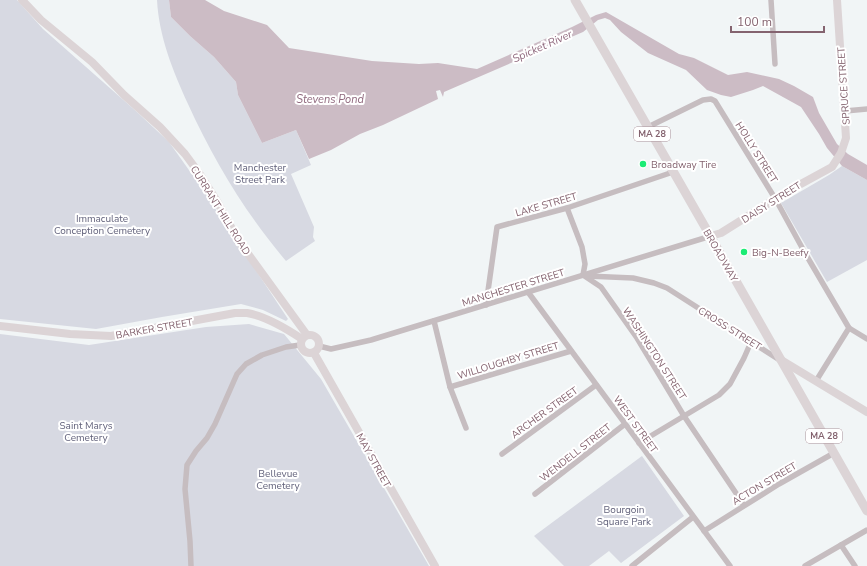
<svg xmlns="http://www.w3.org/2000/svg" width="867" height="566" font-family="'Nunito Sans',sans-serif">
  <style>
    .green { fill: #d7d9e2 }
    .water { fill: #ccbcc5 }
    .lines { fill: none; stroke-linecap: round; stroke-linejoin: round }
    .street { stroke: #c6bdc0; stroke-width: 5.5 }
    .secondary { stroke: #dcd4d6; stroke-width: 8 }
    .primary { stroke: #dcd4d6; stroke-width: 9 }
    .poi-dot { fill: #1bec75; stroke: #fff; stroke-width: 1.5 }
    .labels { text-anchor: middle; stroke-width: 4; stroke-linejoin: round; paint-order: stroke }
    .shield { fill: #fff; stroke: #a9929a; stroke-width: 1 }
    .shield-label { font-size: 9px; font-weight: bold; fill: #84636f }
    .street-label { font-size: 10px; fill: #84636f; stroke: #fff }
    .poi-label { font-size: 10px; fill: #84636f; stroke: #fff; text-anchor: start }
    .park-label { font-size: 10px; fill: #62627b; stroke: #fff }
    .water-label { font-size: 11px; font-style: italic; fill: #8f687d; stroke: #fff }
  </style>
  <rect width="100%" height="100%" fill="#f1f5f6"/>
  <g class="green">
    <polygon points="0,0 17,0 43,29 137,112 169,142 201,187 288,319 286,321 263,310 241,304 162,317 96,329 0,319"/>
    <path d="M157,0h12l2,17 19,19 24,21 22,25 2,13 24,48 34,-13 15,35 -20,9 23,53 -1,10 2,4 -29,20c-40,-47 -72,-100 -98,-157 -15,-33 -29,-67 -31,-104z"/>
    <polygon points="842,166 867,180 867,260 827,282 781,203 829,175"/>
    <polygon points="249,324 284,334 321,379 429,566 0,566 0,334 89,345 206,327"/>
    <polygon points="642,456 684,516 621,563 609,551 589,566 564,566 534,536"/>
  </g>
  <polygon class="water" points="169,0 205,0 224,11 267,25 289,48 372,61 419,64 438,63 477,69 572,27 596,15 606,12 679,54 694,58 728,75 747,72 779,79 794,86 813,97 819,113 837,144 848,154 867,165 867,180 842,166 827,148 819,134 801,107 763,86 753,90 731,97 721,95 707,90 686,70 648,53 621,32 610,20 605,18 598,20 583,32 444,92 443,97 440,90 436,91 438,99 383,125 360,134 331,150 309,159 296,130 262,143 238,95 236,82 214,57 190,36 171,17"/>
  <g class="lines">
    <g class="street">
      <polyline points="771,0 775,64"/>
      <polyline points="845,111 867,109"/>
      <polyline points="648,127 703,100 711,99 715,101 776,200 805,253 849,328 816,381"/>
      <polyline points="567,208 582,247 585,264 583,275"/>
      <polyline points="583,275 601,287 637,338 684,416 744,505"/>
      <polyline points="587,276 633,278 654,283 667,288 778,359"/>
      <polyline points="528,292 730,566"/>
      <polyline points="486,305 497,227 567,208 673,172"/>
      <polyline points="434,321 450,387 466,428"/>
      <polyline points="849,328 867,339"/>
      <polyline points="319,346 331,349 371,340 711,236"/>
      <polyline points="450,387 571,351"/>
      <polyline points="639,443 719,395 730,384 744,358 751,342"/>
      <polyline points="502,454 596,385"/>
      <polyline points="535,494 625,424"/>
      <polyline points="704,531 779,484 834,453"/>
      <polyline points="841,545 855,566"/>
      <polyline points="191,566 190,541 185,489 187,465 196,451 207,438 215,424 237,374 246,364 262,355 286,347 300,345"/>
      <polyline points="632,566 693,517"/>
      <polyline points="805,566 867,530"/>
    </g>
    <g class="secondary">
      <polyline points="22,0 41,20 92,62 124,95 160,127 185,154 199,173 218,203 238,240 307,335"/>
      <polyline points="711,236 721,233 788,191 832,167 841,153 846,138 837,0"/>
      <path d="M0,326l70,8 41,2 124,-23c4,0 8,0 12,0 18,3 40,16 55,26"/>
      <circle cx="310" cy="344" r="9"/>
      <polyline points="314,353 435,566"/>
      <polyline points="781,360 867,412"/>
    </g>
    <polyline class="primary" points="575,0 728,267 867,511"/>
  </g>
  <g class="poi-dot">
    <circle cx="643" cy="164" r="4"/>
    <circle cx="744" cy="252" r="4"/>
  </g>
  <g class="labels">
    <g class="shield">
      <rect x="634" y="127" width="36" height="14" rx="3"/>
      <rect x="806" y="429" width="36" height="14" rx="3"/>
    </g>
    <g class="shield-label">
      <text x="652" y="137">MA 28</text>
      <text x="824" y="439">MA 28</text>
    </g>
    <g class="street-label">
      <text transform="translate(843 86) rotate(-94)" y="4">SPRUCE STREET</text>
      <text transform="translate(757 152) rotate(58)" y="4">HOLLY STREET</text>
      <text transform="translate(771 202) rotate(-32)" y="4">DAISY STREET</text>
      <text transform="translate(546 204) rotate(-16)" y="4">LAKE STREET</text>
      <text transform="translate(221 210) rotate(58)" y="4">CURRANT HILL ROAD</text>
      <text transform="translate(721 255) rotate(60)" y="4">BROADWAY</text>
      <text transform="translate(513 287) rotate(-17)" y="4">MANCHESTER STREET</text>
      <text transform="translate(154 328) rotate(-10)" y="4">BARKER STREET</text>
      <text transform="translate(730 328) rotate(32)" y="4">CROSS STREET</text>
      <text transform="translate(655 353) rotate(57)" y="4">WASHINGTON STREET</text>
      <text transform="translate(508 360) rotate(-17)" y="4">WILLOUGHBY STREET</text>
      <text transform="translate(544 412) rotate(-36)" y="4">ARCHER STREET</text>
      <text transform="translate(636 424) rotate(54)" y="4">WEST STREET</text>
      <text transform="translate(575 452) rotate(-38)" y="4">WENDELL STREET</text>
      <text transform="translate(374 460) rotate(61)" y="4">MAY STREET</text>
      <text transform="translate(764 483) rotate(-31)" y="4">ACTON STREET</text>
    </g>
    <g class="poi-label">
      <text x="651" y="168">Broadway Tire</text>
      <text x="752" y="256">Big-N-Beefy</text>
    </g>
    <g class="park-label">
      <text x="260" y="171">Manchester<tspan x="260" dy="12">Street Park</tspan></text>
      <text x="102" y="222">Immaculate<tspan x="102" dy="12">Conception Cemetery</tspan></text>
      <text x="86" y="429">Saint Marys<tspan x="86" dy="12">Cemetery</tspan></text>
      <text x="278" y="477">Bellevue<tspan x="278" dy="12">Cemetery</tspan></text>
      <text x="624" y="513">Bourgoin<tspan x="624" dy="12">Square Park</tspan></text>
    </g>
    <g class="water-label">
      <text transform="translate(542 46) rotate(-24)" y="4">Spicket River</text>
      <text x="330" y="103">Stevens Pond</text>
    </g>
  </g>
  <path d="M731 26v6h93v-6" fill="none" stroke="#84636f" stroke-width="2"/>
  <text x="737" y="26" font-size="12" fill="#84636f" stroke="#ffffff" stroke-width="3" paint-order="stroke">100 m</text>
</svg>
